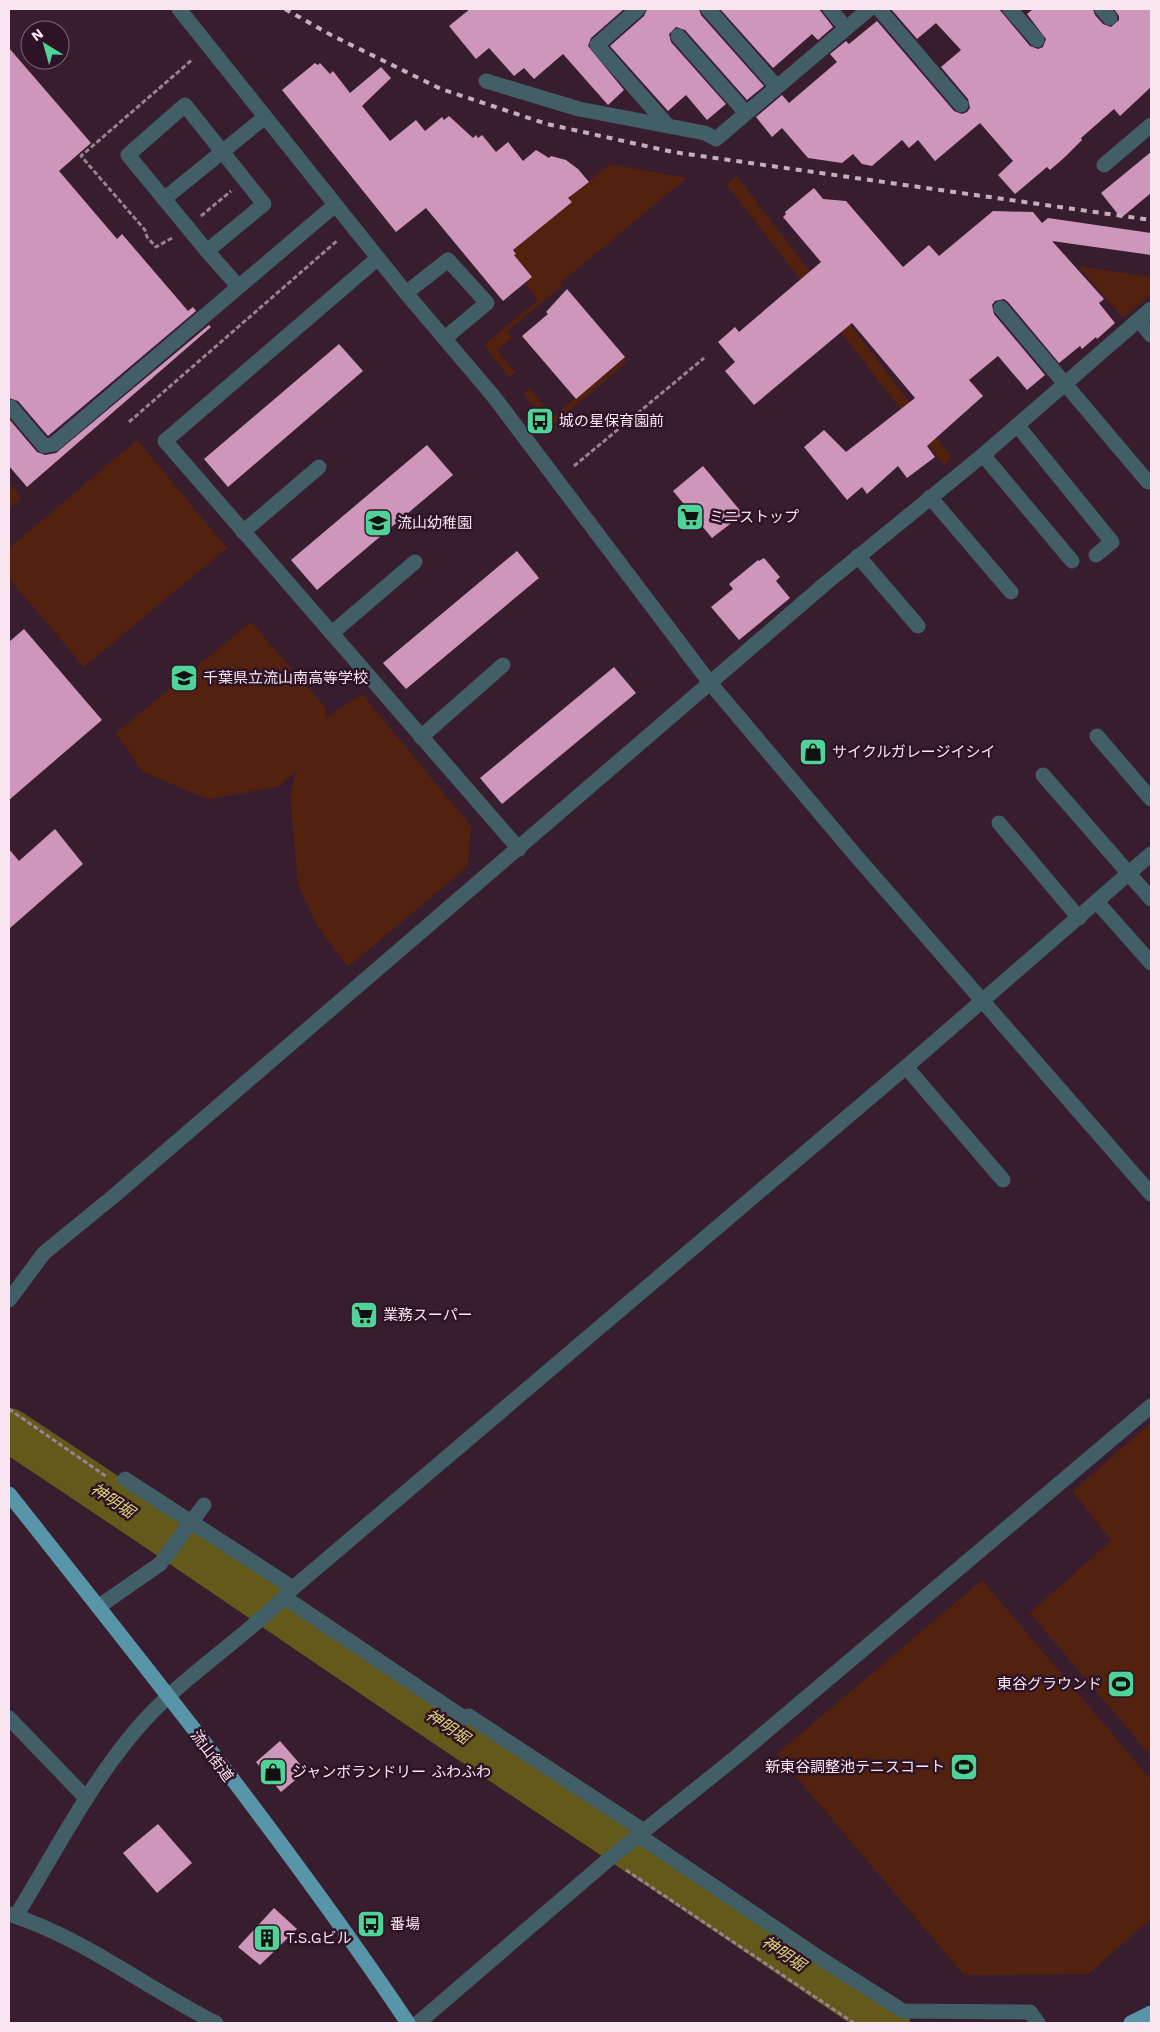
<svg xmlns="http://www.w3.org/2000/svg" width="1160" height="2032" font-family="'Work Sans','Noto Sans JP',sans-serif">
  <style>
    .green { fill: #53220f }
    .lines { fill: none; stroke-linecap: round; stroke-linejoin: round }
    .river { stroke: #62591a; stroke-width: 44 }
    .building { fill: #ce96ba }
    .path { stroke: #998291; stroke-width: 3; stroke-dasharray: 5 2.5; stroke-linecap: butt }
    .minor { stroke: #425f68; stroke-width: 15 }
    .major { stroke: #5895a9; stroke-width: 15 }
    .rail { stroke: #c4afbc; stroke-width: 4; stroke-dasharray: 6 6; stroke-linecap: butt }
    .labels { text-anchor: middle; stroke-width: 5; stroke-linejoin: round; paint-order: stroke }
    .poi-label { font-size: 15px; fill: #f9e6f1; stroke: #2d1325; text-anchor: start }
    .street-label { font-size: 15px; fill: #f9e6f1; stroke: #2d1325 }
    .water-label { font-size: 16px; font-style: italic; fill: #ded177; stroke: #2d1325 }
  </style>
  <rect width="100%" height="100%" fill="#381d2f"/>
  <g class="green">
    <polygon points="610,164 687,178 560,283 562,286 507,331 512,338 497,350 515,372 509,377 484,345 538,300 525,283 532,277 514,255 516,254 513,250 571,201 569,197"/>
    <polygon points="736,175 952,458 944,465 727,185"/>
    <polygon points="1078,266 1151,277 1151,293 1123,318"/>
    <polygon points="624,359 627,362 550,427 523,394 530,389 553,417"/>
    <polygon points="137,440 227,548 84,667 9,578 9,548"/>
    <polygon points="9,483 21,497 9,509"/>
    <polygon points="251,622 325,707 326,718 362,694 471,826 468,866 348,967 317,925 298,884 290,794 297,770 278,787 208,799 143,772 116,733"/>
    <polygon points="1151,1423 1151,1756 1030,1613 1111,1541 1073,1491"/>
    <polygon points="982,1580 1151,1780 1151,1919 1088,1974 964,1975 777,1754"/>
  </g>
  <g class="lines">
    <path class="river" d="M9,1430c157,103 311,211 468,316 137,92 275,183 411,277"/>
  </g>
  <g class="building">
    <polygon points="470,9 624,9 591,38 588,46 624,90 608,105 563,54 534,79 524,68 514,76 489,48 476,59 449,26"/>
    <polygon points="647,9 699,9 701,15 764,86 747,100 685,30 676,27 669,34 671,42 726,104 707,120 686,95 668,111 610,46 644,16"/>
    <polygon points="720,9 819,9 833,27 818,40 812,34 773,68"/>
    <polygon points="891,9 999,9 1030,46 1038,49 1043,47 1046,39 1027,14 1033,9 1093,9 1095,15 1103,24 1111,27 1119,20 1119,16 1114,9 1151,9 1151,87 1120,116 1114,109 1081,138 1082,140 1065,157 1050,170 1047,167 1015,194 998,175 1013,161 980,123 935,161 918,140 909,148 902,140 872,166 862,164 853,154 842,163 808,158 782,128 772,137 756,117 782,95 789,103 837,62 830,54 846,41 849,44 877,21 954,111 962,114 967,112 970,108 968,99 941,67 961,50 936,23 917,39"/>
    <polygon points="9,48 91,143 59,171 117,239 122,234 188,311 193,307 196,311 48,436 18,401 9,398"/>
    <polygon points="315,63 318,65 320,63 330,74 333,71 350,93 381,67 391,78 362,106 390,141 416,120 425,131 442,117 444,120 449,116 473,138 476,135 478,138 482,135 496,152 508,142 523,161 536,150 549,158 551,156 566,160 578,169 589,182 568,198 572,202 513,250 516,254 514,255 532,277 503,301 426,208 396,232 282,90"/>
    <polygon points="1151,152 1151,193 1121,218 1101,193"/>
    <polygon points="814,188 823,199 846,201 903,267 929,245 939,256 993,211 1033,212 1042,223 1048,218 1151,233 1151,255 1052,241 1104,299 1099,303 1115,323 1097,339 1096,337 1082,349 1080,346 1059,363 1008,302 1004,299 995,301 992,305 994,314 1045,375 1027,390 998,356 969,380 983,396 927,446 935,457 907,478 898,466 867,494 862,487 847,500 804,447 824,430 846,452 915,398 852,323 754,405 725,371 735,362 718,342 735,327 739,332 821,262 783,217 786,214 785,212"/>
    <polygon points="567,289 625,357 576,399 522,336 548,314 546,312"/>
    <polygon points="209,325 211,327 27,487 9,466 9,419 37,452 45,455 56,453"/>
    <polygon points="339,344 363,371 228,487 204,459"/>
    <polygon points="427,445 453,475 317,590 291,560"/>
    <polygon points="703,466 743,514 712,538 673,491"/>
    <polygon points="517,551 539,578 406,689 383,663"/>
    <polygon points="764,558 780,577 776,581 790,598 739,640 711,607 733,589 729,584 758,560 759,561"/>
    <polygon points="24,629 102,720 9,800 9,642"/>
    <polygon points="614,667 636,693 502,804 480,778"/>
    <polygon points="55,829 83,864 9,929 9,849 19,861"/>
    <polygon points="280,1741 306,1771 281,1792 256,1762"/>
    <polygon points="158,1824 192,1863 157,1893 123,1853"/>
    <polygon points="274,1908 297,1929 260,1965 238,1947"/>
  </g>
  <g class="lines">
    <g class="path">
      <polyline points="201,216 231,191"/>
      <polyline points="172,238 156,247 147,237 145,230 81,156 193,59"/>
      <polyline points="129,422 338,240"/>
      <polyline points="574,466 704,358"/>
      <polyline points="9,1409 107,1477"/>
      <polyline points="626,1870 854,2023"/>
    </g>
    <g class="minor">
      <polyline points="179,9 406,293 494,397 710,683 857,857 1151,1194"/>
      <polyline points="638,9 597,45 668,126"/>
      <polyline points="708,9 777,87"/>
      <polyline points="830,9 846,28"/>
      <polyline points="879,9 961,105"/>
      <polyline points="1010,9 1037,40"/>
      <polyline points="1102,9 1110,18"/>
      <polyline points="678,36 746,113"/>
      <polyline points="486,81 579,109 705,133 716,139 869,9"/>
      <polygon points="185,105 264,204 207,251 128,155"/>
      <polyline points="1104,165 1151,125"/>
      <polyline points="164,199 265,117"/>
      <polyline points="207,251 238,286"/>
      <polyline points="378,258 165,441 519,849"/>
      <polyline points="406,293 448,260 487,303 445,338"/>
      <polyline points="1001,308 1148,482"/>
      <polyline points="1139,320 1151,335"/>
      <polyline points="11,407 44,446 54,444 335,205"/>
      <polyline points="1017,425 1112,542 1096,555"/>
      <polyline points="983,455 1072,561"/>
      <polyline points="930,497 1011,592"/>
      <polyline points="243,532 319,467"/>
      <polyline points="858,556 918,626"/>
      <polyline points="332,633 415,562"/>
      <polyline points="1097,736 1151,799"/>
      <polyline points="421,737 503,665"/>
      <polyline points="1043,775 1151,899"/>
      <polyline points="999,823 1079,918"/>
      <polyline points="1097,902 1151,963"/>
      <polyline points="906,1067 1003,1180"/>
      <polyline points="9,1300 44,1253 115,1195 826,583 983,455 1151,309"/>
      <polyline points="125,1479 293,1588"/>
      <polyline points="284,1597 464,1718 469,1716 644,1831"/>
      <polyline points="98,1607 160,1564 204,1505"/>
      <polyline points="9,1718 86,1798"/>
      <polyline points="638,1835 815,1955 903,2011 1030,2012 1038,2023"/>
      <path d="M9,1914c75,24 137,74 207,109"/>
      <path d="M16,1916c38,-62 72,-129 119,-185 46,-55 109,-91 158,-143l613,-521 245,-213"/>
      <polyline points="418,2023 609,1859 736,1757 1151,1406"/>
    </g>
    <g class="major">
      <path d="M9,1494c137,173 276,346 399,529"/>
      <polyline points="1131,2023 1151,2013"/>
    </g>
    <polyline class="rail" points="285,9 331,35 441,89 547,124 673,152 1151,220"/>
  </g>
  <defs>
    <g id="bus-square" transform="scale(1.4375)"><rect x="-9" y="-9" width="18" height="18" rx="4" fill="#4fd399" stroke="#2d1325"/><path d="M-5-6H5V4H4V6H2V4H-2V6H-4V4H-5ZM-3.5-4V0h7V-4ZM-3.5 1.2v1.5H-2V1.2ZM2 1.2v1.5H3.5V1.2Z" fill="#111"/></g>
    <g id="supermarket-square" transform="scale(1.4375)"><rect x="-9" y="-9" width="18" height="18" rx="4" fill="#4fd399" stroke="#2d1325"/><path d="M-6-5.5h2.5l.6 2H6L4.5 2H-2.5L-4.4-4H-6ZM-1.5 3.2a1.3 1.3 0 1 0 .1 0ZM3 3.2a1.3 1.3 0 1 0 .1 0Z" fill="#111"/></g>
    <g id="school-square" transform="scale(1.4375)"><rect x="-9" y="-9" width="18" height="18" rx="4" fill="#4fd399" stroke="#2d1325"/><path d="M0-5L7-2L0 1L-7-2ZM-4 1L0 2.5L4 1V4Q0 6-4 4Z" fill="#111"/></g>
    <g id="shop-square" transform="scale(1.4375)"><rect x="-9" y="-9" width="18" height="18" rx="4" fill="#4fd399" stroke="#2d1325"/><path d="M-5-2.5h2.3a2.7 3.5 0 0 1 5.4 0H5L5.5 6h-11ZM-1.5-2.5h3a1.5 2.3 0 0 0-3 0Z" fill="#111"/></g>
    <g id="stadium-square" transform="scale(1.4375)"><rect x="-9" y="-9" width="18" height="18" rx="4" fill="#4fd399" stroke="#2d1325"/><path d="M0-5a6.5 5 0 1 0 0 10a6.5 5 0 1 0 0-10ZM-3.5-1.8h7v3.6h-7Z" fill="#111"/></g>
    <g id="building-square" transform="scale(1.4375)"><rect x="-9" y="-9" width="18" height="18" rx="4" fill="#4fd399" stroke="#2d1325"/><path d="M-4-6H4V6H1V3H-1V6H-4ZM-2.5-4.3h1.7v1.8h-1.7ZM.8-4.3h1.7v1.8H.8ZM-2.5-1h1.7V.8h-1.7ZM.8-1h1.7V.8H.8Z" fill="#111"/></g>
  </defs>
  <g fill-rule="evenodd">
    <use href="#bus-square" x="540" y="421"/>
    <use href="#supermarket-square" x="690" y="517"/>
    <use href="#school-square" x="378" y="523"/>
    <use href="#school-square" x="184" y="678"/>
    <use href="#shop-square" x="813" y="752"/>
    <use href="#supermarket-square" x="364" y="1315"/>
    <use href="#stadium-square" x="1121" y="1684"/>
    <use href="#stadium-square" x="964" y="1767"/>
    <use href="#shop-square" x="273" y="1772"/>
    <use href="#bus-square" x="371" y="1924"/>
    <use href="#building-square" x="267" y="1938"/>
  </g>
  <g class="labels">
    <g class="poi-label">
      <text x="559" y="426">城の星保育園前</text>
      <text x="709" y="522">ミニストップ</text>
      <text x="397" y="528">流山幼稚園</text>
      <text x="203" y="683">千葉県立流山南高等学校</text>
      <text x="832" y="757">サイクルガレージイシイ</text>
      <text x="383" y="1320">業務スーパー</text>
      <text x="1102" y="1689" text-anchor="end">東谷グラウンド</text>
      <text x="945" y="1772" text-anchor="end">新東谷調整池テニスコート</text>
      <text x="292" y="1777">ジャンボランドリー ふわふわ</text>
      <text x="390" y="1929">番場</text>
      <text x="286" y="1943">T.S.Gビル</text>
    </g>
    <g class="street-label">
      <text transform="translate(212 1756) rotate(53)" y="5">流山街道</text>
    </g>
    <g class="water-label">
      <text transform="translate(113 1500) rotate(34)" y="6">神明堀</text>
      <text transform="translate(448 1726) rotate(34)" y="6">神明堀</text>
      <text transform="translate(784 1953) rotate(34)" y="6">神明堀</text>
    </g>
  </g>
  <rect width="1160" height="2032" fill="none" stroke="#f9e6f1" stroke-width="20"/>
  <g transform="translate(45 45) rotate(323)"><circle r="24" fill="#2d1325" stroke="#7f6777"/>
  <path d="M0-4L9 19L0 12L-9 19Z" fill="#4fd399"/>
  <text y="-8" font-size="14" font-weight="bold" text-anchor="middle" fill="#f9e6f1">N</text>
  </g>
</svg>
